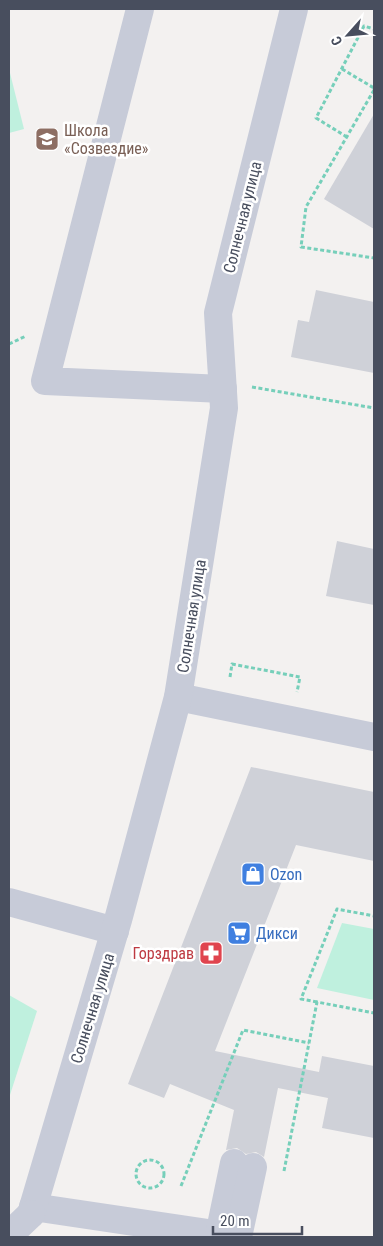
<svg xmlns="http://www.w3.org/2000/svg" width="383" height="1246" font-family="'Roboto Condensed',sans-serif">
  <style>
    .green { fill: #bff0de }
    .building { fill: #cfd1d8 }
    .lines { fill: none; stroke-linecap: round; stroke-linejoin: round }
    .path { stroke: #76cfba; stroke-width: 3; stroke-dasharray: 4 2.5; stroke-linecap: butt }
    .minor { stroke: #c7cbd8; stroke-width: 28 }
    .labels { text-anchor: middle; stroke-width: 5; stroke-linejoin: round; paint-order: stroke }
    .education-label { font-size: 16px; fill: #785e54; stroke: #fff; text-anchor: start }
    .street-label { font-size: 16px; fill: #484e5e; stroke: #fff }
    .shop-label { font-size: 16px; fill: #366cbe; stroke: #fff; text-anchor: start }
    .health-label { font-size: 16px; fill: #be3a42; stroke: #fff; text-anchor: end }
  </style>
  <rect width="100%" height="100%" fill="#f3f1f0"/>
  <g class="green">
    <polygon points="9,69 24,129 9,133"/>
    <polygon points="342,923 374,929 374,1000 317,988"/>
    <polygon points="9,995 37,1011 9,1098"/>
  </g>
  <g class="building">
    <polygon points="374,114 374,229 324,199"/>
    <polygon points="316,290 374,302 374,373 291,357 298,320 309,322"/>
    <polygon points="337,541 374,549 374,605 326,596"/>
    <polygon points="251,767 374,792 374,861 296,845 215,1051 319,1072 322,1056 374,1066 374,1138 322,1128 328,1098 278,1088 264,1157 256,1152 246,1154 237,1148 226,1150 234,1110 170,1084 164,1098 128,1084"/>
  </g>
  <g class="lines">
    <g class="path">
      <polyline points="342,69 374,88"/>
      <polyline points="374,90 306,207 301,247 374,258"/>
      <polyline points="347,137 316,118 364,26 374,29"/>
      <polyline points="9,344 26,336"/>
      <polyline points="252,387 374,408"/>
      <polyline points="230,677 232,664 300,677 297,692"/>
      <polyline points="317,1002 301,999 337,909 374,916"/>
      <circle cx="150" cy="1174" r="14"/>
      <polyline points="284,1171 317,1002 374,1013"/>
      <polyline points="181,1186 243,1030 309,1043"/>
    </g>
    <g class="minor">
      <polyline points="140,9 45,381 223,389"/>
      <polyline points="178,697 374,737"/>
      <polyline points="9,902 115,931"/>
      <polyline points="33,1207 235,1237"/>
      <polyline points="31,1214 118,920 178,697 224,408 218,313 294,9"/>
      <polyline points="9,1235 31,1214"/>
      <polyline points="219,1235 234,1163"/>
      <polyline points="238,1237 253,1167"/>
    </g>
  </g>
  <defs>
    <g id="school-square" transform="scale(1.25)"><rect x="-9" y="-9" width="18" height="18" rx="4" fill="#8d6e63" stroke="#fff"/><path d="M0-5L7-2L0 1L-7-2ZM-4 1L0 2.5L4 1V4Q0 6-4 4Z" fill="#fff"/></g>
    <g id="shop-square" transform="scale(1.25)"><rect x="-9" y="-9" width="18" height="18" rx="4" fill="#3f7fe0" stroke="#fff"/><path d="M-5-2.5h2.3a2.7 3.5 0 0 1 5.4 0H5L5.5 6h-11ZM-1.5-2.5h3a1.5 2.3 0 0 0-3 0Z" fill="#fff"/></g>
    <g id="supermarket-square" transform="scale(1.25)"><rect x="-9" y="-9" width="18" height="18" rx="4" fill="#3f7fe0" stroke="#fff"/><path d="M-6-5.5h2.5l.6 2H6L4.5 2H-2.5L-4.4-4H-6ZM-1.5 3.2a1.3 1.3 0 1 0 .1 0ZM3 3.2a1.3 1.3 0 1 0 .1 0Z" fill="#fff"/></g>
    <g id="pharmacy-square" transform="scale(1.25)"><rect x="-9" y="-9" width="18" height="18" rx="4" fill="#e0444e" stroke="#fff"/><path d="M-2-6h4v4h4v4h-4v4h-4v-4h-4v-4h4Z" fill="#fff"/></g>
  </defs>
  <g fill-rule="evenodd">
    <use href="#school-square" x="47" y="139"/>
    <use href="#shop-square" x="253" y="874"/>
    <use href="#supermarket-square" x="239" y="933"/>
    <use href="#pharmacy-square" x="211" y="953"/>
  </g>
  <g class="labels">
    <g class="education-label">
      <text x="64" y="136">Школа<tspan x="64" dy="18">«Созвездие»</tspan></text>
    </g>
    <g class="street-label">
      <text transform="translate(242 217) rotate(-76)" y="6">Солнечная улица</text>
      <text transform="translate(191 616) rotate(-81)" y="6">Солнечная улица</text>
      <text transform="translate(92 1008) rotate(-73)" y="6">Солнечная улица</text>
    </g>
    <g class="shop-label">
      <text x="270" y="880">Ozon</text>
      <text x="256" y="939">Дикси</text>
    </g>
    <g class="health-label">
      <text x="194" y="959">Горздрав</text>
    </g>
  </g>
  <rect width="383" height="1246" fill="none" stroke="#484e5e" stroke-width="20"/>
  <g transform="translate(348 35) rotate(243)" stroke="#ffffff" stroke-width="4" paint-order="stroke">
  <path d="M0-4L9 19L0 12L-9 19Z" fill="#484e5e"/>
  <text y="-8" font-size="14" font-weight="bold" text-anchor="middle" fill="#484e5e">С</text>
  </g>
  <path d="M213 1226v8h89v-8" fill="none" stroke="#484e5e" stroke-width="2.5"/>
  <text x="220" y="1226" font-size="15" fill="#484e5e" stroke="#ffffff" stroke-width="4" paint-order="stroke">20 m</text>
</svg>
